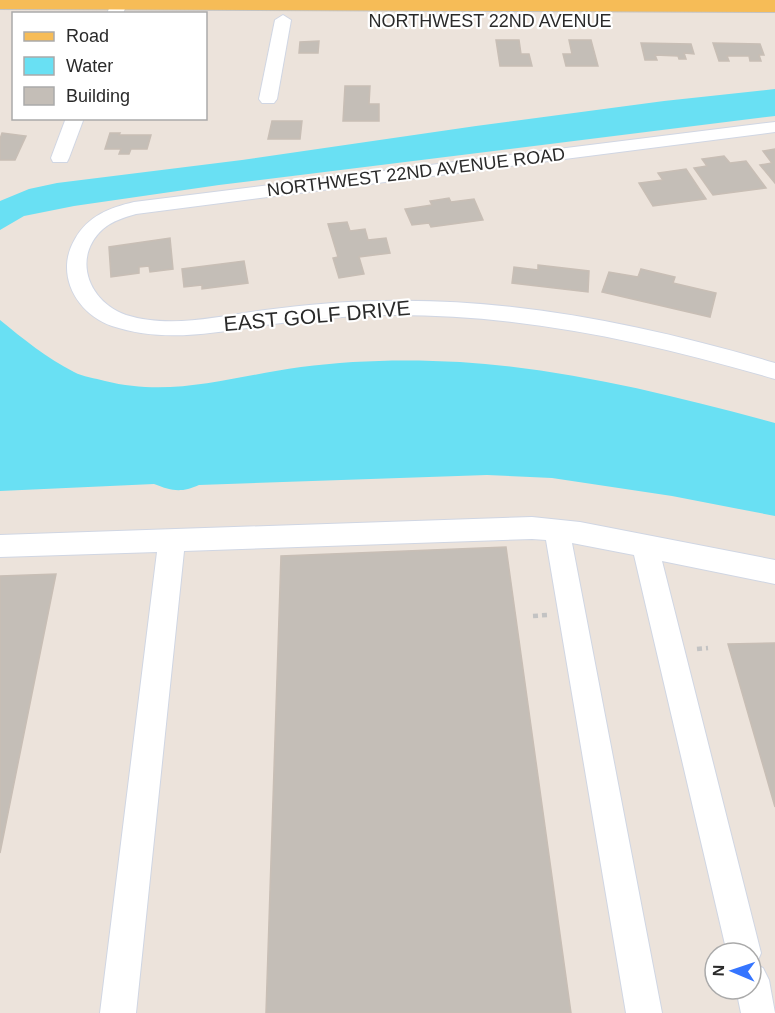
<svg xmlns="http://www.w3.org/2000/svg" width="775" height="1013" font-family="Arial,sans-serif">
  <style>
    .water { fill: #69e0f3 }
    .building { fill: #c4beb7; stroke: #c8beb5; stroke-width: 1.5 }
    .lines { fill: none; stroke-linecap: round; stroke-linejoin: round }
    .minor-casing { stroke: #d0d6e3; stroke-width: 2 }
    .major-casing { stroke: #c3c3c3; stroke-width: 2 }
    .path { stroke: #c3c3c3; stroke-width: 4.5; stroke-dasharray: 5 4; stroke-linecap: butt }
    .minor { fill: #fff; fill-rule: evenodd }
    .major { fill: #f6bc57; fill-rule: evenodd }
    .labels { text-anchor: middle; stroke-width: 4.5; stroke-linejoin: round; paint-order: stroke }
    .far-street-label { font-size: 18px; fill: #2a2a2a; stroke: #fff }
    .street-label { font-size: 21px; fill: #2a2a2a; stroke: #fff }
  </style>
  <rect width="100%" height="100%" fill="#ece3db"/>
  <g class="water">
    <polygon points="775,89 775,116 219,185 74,206 24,216 0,230 0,201 29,189 57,183 242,160 476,126 664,101"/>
    <path d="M0,320c23,19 47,38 74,52 9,5 21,6 31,9 69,17 128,-5 196,-14 52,-7 107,-8 159,-5 108,7 211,33 315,61v93l-103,-20 -120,-18 -65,-3 -288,10c-18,8 -27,6 -45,-1l-154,7z"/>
  </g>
  <g class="building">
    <polygon points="496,40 519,40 521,54 529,54 532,66 500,66"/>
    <polygon points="569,40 591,40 598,66 566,66 563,54 572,54"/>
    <polygon points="319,41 318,53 299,53 300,42"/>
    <polygon points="641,43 691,44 694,54 684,53 686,59 679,59 678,56 655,55 657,60 645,60"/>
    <polygon points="713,43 760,44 764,55 759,55 761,61 750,61 749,56 727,56 729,61 719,61"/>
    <polygon points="345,86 370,86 369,104 379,104 379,121 343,121"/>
    <polygon points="272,121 302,121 300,139 268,139"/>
    <polygon points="2,133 26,136 15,160 0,160 0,139"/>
    <polygon points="110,133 120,133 119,135 151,135 147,149 131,149 129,154 119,154 121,149 105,149"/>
    <polygon points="775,149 775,183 760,165 772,163 763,151"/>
    <polygon points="724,156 730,163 746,161 766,188 713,195 694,168 707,166 702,159"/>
    <polygon points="686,169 706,199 653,206 639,183 663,180 658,173"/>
    <polygon points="449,198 451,202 474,199 483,220 431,227 429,223 412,225 405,209 432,205 430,201"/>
    <polygon points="347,222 350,231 365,229 368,240 386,238 390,253 359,257 364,274 339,278 333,258 338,257 328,224"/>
    <polygon points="170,238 173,269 150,272 149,266 139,267 139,273 111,277 109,247"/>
    <polygon points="244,261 248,283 202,289 202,285 184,287 182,269"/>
    <polygon points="538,265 589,271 588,292 512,283 514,267 538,270"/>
    <polygon points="641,269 675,277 673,283 716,293 710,317 602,292 609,272 638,277"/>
    <polygon points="506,547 571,1013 266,1013 281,556"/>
    <polygon points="56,574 0,853 0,576"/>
    <polygon points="775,643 775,807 728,644"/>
  </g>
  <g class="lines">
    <g class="minor-casing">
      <g id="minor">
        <polygon points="112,0 128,0 123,14 107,14"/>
        <polygon points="283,15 291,20 277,99 274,103 262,103 259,99 275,20"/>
        <polygon points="66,118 84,118 69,158 67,162 53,162 51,158"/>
        <path d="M775,122v10l-639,82c-11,3 -24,7 -33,15 -32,29 -14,73 23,86 45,14 94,1 139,-5 39,-5 79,-9 118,-9 134,-3 263,24 392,62v16c-129,-38 -258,-66 -393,-64 -39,1 -78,5 -117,10 -52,8 -102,18 -153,1 -35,-12 -58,-52 -37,-87 13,-23 34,-31 59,-37z"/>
        <polygon points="532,517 580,522 775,560 775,584 662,561 761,953 756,965 763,968 769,980 775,1013 741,1013 736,989 751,989 751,953 727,953 634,555 572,543 662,1013 626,1013 546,540 532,539 184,551 136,1013 100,1013 157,552 0,557 0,535"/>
      </g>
    </g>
    <g class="major-casing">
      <polygon id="major" points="0,0 775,0 775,12 0,9"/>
    </g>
    <g class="path">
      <polyline points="533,616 547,615"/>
      <polyline points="697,649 708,648"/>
    </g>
    <use href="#minor" class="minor"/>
    <use href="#major" class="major"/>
  </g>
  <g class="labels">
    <g class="far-street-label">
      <text x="490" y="27">NORTHWEST 22ND AVENUE</text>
      <text transform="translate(416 172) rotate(-7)" y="6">NORTHWEST 22ND AVENUE ROAD</text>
    </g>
    <g class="street-label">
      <text transform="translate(317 316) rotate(-5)" y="7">EAST GOLF DRIVE</text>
    </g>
  </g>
  <rect x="12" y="12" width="195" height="108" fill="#ffffff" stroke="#aaaaaa" stroke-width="1.5"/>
  <rect x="24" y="32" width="30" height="9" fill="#f6bc57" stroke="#aaaaaa" stroke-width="1.5"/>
  <text x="66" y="42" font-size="18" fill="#2a2a2a">Road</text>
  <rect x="24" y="57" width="30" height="18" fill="#69e0f3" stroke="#aaaaaa" stroke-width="1.5"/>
  <text x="66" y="72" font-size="18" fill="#2a2a2a">Water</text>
  <rect x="24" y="87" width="30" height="18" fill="#c4beb7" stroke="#aaaaaa" stroke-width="1.5"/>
  <text x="66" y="102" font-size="18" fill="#2a2a2a">Building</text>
  <g transform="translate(733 971) rotate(272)"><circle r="28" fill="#ffffff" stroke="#aaaaaa" stroke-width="1.5"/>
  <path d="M0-4.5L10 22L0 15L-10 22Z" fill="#3575ff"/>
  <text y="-9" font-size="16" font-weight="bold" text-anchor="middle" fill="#2a2a2a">N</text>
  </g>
</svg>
